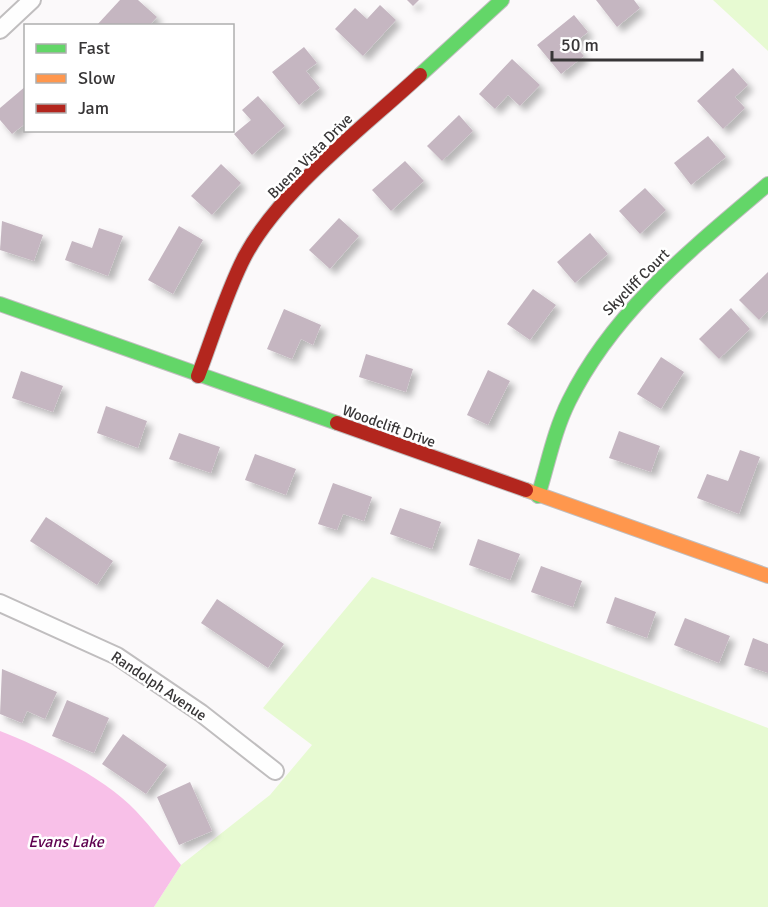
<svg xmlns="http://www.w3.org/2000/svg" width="768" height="907" font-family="Signika,sans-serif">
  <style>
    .green { fill: #e7fad2 }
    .water { fill: #f8c0e8 }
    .building { fill: #c5b6c1; filter: url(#shadow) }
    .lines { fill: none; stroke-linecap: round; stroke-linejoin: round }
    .street-casing { stroke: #c0bebf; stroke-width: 20 }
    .fast-casing { stroke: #c0bebf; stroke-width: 16 }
    .slow-casing { stroke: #c0bebf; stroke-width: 16 }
    .jam-casing { stroke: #c0bebf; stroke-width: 16 }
    .street { stroke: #fefefe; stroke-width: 16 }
    .fast { stroke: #63d668; stroke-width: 14 }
    .slow { stroke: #ff974d; stroke-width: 14 }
    .jam { stroke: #b3261e; stroke-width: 14 }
    .labels { text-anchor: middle; stroke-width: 5; stroke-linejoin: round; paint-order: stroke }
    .street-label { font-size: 15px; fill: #383637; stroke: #fff }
    .water-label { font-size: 16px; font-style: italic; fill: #5f004f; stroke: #fff }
  </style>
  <defs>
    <filter id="shadow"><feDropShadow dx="5.5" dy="5.5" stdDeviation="3" flood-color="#0004"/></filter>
  </defs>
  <rect width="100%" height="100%" fill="#fbf9fa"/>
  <g class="green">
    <polygon points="713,0 768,0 768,51"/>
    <polygon points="372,577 768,728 768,907 154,907 181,865 270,795 312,745 263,708"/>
  </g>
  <path class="water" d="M0,731c43,17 104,46 136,80 16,17 30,36 45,54l-27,42h-154z"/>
  <g class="building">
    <polygon points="120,0 138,0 157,17 149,26 96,26"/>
    <polygon points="407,0 419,0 413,6"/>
    <polygon points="596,0 634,0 640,8 617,27"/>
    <polygon points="380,5 396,20 363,56 335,29 355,8 367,19"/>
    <polygon points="574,15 588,32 573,44 584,56 561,74 537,45"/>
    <polygon points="304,47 317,63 306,71 320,88 299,105 272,72"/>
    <polygon points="512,59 540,85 520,106 508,95 495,109 479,94"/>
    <polygon points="733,68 748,85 735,97 745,108 723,129 697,101"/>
    <polygon points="26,86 26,123 12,134 0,120 0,108"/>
    <polygon points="258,96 285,126 252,155 234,134 251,120 242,110"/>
    <polygon points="459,115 473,131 442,161 427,146"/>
    <polygon points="708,136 726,157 691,185 674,163"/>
    <polygon points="405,161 424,181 391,211 372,190"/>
    <polygon points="221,164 241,183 212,215 191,196"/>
    <polygon points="645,188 666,210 640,234 619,211"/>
    <polygon points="339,218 359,236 330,269 309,250"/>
    <polygon points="2,221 43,235 34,261 0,250"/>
    <polygon points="179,226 203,240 173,294 148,280"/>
    <polygon points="99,228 123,236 108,276 65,260 72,241 92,248"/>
    <polygon points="590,233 608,254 575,283 557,262"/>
    <polygon points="768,272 768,311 759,320 739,300"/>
    <polygon points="533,289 556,305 530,340 507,324"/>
    <polygon points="731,308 750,329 719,359 699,339"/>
    <polygon points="284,309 321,325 313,345 301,339 292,359 267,349"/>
    <polygon points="366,354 413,369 406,392 359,377"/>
    <polygon points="661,357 684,372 661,409 637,394"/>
    <polygon points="488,370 510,381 488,425 467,415"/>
    <polygon points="21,371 63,386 53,412 12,398"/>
    <polygon points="106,406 147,421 138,448 97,433"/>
    <polygon points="619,431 660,446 651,472 609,458"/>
    <polygon points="179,433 220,447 211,473 169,459"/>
    <polygon points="740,450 760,457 739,514 697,498 707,474 728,481"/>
    <polygon points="255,454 296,469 286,495 245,480"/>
    <polygon points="333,483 372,497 364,521 343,514 337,530 318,524"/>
    <polygon points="400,508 441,522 432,549 390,534"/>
    <polygon points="46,517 113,561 97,585 30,541"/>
    <polygon points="478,539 520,554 510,580 469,565"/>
    <polygon points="541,566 582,581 573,607 531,592"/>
    <polygon points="615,597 656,612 647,638 606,623"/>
    <polygon points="217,599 284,644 268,668 201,623"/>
    <polygon points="685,618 730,636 719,663 674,645"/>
    <polygon points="753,638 768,644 768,673 744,665"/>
    <polygon points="2,669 57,692 45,719 27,711 22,723 0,714"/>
    <polygon points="67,700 109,718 94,753 52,736"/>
    <polygon points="123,734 167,765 146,794 102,764"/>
    <polygon points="190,782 212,831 179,845 157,797"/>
  </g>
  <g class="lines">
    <g class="street-casing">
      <g id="street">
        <polyline points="0,30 32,0"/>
        <polyline points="0,603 117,656 201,713 275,771"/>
      </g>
    </g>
    <g class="fast-casing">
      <g id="fast">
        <polyline points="420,75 502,0"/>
        <polyline points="0,304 337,423"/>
        <path d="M538,496c10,-32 16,-65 31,-95 45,-91 124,-153 199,-217"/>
      </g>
    </g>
    <g class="slow-casing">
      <polyline id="slow" points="526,490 768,576"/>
    </g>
    <g class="jam-casing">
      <g id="jam">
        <path d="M198,376c14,-37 29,-86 47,-120 36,-67 119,-129 175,-181"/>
        <polyline points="337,423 526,490"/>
      </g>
    </g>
    <use href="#street" class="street"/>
    <use href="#fast" class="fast"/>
    <use href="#slow" class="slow"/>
    <use href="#jam" class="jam"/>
  </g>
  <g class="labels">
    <g class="street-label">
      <text transform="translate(310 156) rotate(-45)" y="5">Buena Vista Drive</text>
      <text transform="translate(636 282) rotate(-45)" y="5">Skycliff Court</text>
      <text transform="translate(389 426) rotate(20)" y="5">Woodclift Drive</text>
      <text transform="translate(159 686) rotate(34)" y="5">Randolph Avenue</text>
    </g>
    <g class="water-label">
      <text x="66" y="847">Evans Lake</text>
    </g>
  </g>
  <rect x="24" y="24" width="210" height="108" fill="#ffffff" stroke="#afafaf" stroke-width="1.5"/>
  <rect x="36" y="44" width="30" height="9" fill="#63d668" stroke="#afafaf" stroke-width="1.5"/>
  <text x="78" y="54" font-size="18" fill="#383637">Fast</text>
  <rect x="36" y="74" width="30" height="9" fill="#ff974d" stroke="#afafaf" stroke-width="1.5"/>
  <text x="78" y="84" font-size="18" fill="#383637">Slow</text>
  <rect x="36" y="104" width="30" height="9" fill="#b3261e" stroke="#afafaf" stroke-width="1.5"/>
  <text x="78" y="114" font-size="18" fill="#383637">Jam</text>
  <path d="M552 51v9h150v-9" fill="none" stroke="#383637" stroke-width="3"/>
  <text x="561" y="51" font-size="18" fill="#383637" stroke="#ffffff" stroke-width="4.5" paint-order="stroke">50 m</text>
</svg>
